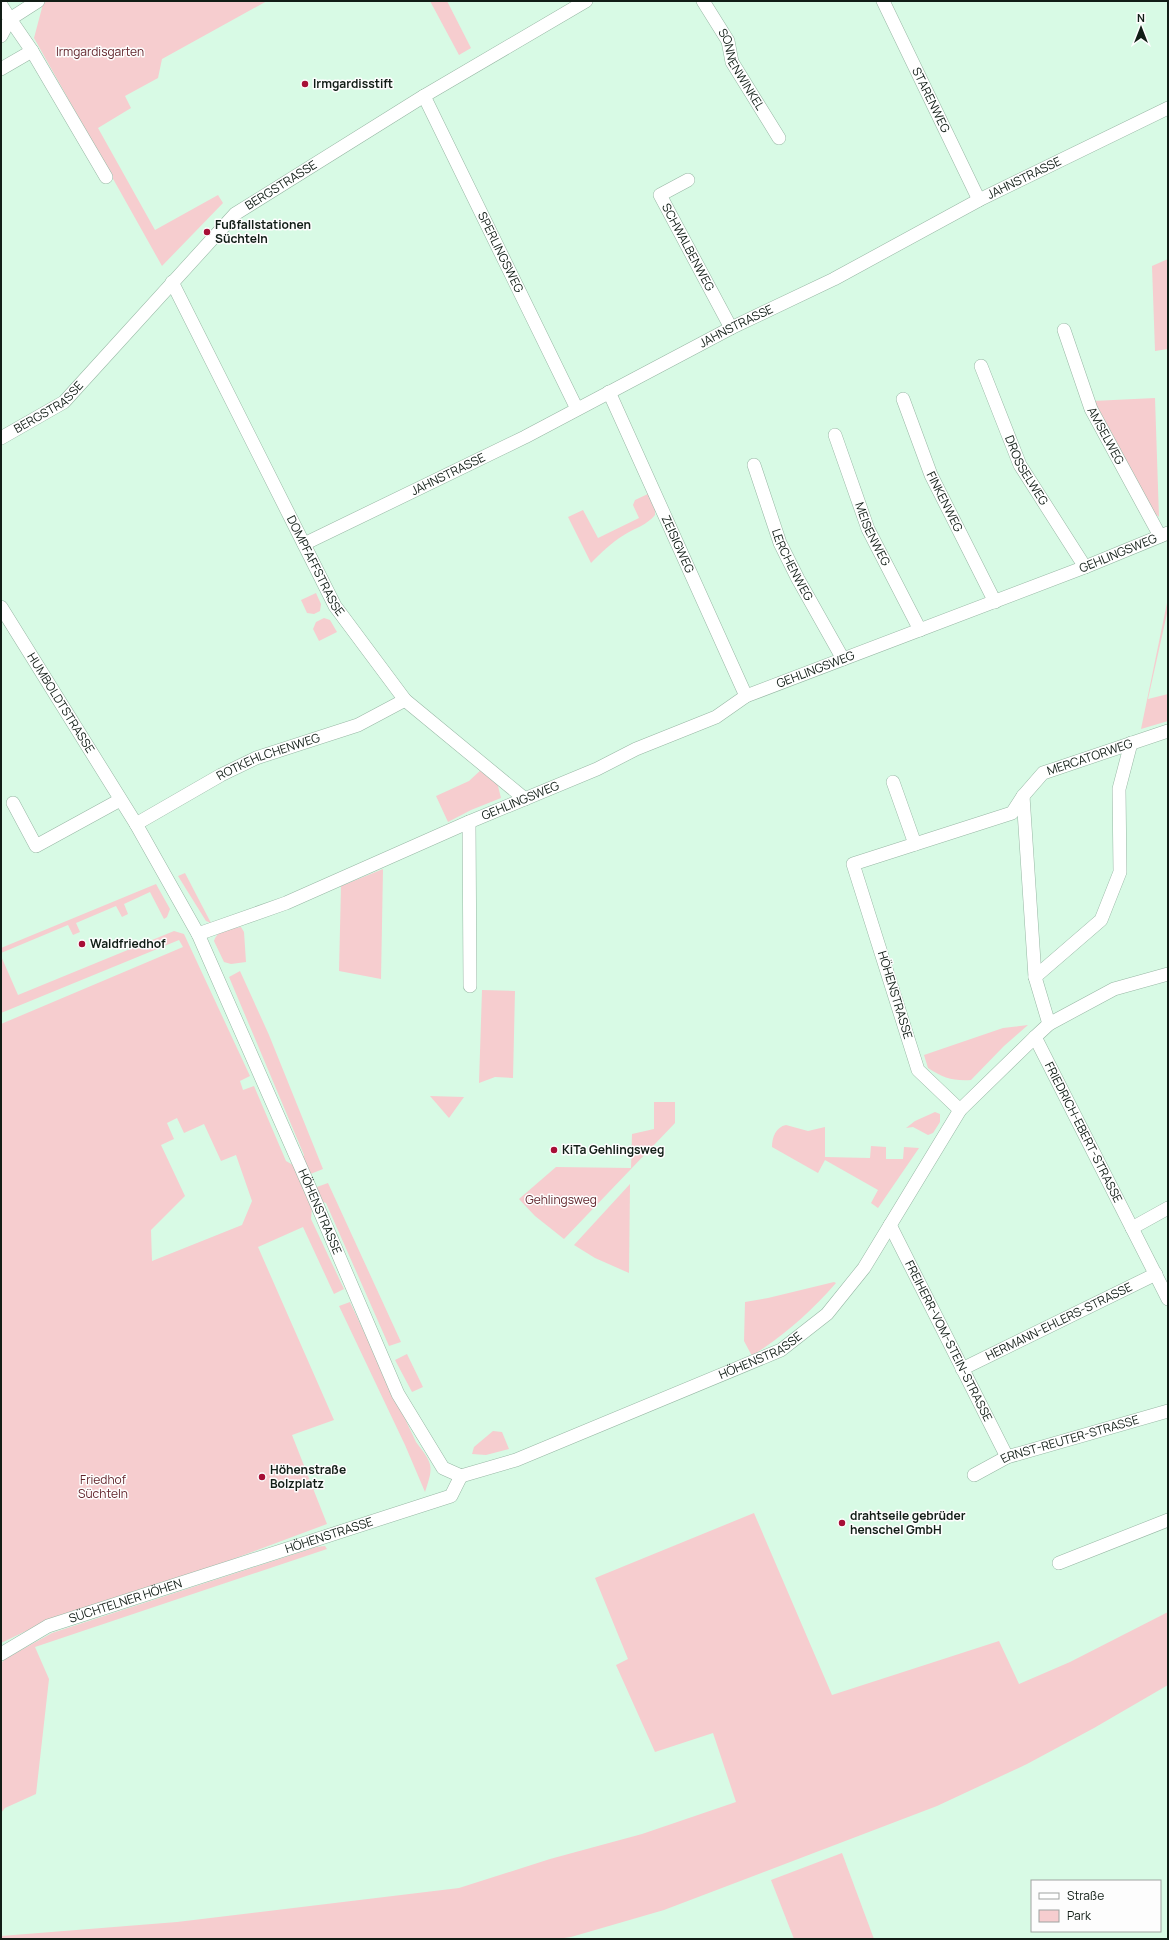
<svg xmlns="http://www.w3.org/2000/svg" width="1169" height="1940" font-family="Manrope,sans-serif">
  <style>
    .green { fill: #f6cdcf; fill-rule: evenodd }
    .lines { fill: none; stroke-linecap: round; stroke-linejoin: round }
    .street-casing { stroke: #97b7a4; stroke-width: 14 }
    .street { stroke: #fff; stroke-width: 13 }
    .poi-dot { fill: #a70e36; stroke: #fdfdfd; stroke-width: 1.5 }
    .labels { text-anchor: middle; stroke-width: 3; stroke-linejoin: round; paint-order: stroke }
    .park-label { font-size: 12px; fill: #62252c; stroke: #fdfdfd }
    .street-label { font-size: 12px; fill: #111d16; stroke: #fdfdfd }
    .poi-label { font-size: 12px; font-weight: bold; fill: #111d16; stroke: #fdfdfd; text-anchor: start }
  </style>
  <rect width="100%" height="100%" fill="#d8fae5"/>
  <g class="green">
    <polygon points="47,1 267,1 162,59 158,78 125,96 131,108 98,128 155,230 218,195 223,203 162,266 34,38 43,4"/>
    <polygon points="430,1 447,1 471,48 459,55"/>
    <polygon points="1168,259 1168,349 1155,351 1152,266"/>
    <polygon points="1155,398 1159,517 1151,510 1093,401"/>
    <path d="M650,493l5,13v9c-8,10 -20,13 -31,20 -13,8 -23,18 -33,28l-23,-46 15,-7 15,28 41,-20 -6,-13 2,-5z"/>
    <polygon points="316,593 321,604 320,611 314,614 307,613 301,600"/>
    <polygon points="1168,598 1168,609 1148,699 1168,694 1168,721 1141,729"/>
    <polygon points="324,618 330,620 337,632 319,641 313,629 316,622"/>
    <polygon points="482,769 497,782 501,798 471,810 448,822 436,796 469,781"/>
    <polygon points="383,869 381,979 339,971 341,886"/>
    <polygon points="185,873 211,923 206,921 178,876"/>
    <polygon points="156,884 170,909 167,917 164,919 150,892 124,904 128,914 122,917 116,906 76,923 80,932 73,935 68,925 1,953 1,948"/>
    <path d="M241,927l3,5 2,30 -15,2 -7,-2 -10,-21c4,-12 16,-12 27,-14z"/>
    <path d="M174,931l10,3 66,142 -10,5 3,9 11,-4 32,75 7,4 19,43 -1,11 33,70 -10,5 -31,-67 -45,20 76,173 -42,15 35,89 -150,56 -130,41 -46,22v-619l182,-77 -4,-7 -178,73v-57l17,39zM177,1118l7,15 20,-9 17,37 15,-6 16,46 -10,24 -90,36 -1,-31 34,-34 -24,-51 13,-6 -7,-16z"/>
    <polygon points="240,971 269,1035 323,1169 308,1175 301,1160 304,1155 229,977"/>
    <polygon points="482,990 515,991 513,1078 495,1077 479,1083"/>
    <path d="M1028,1025l-24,21 -33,34c-18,1 -28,-2 -43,-12l-4,-13 79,-27z"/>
    <polygon points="430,1096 464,1097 449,1118"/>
    <polygon points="654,1102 675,1102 675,1123 564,1239 535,1216 519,1199 556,1167 631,1168 632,1134 654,1129"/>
    <polygon points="935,1112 940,1114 940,1122 933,1133 928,1135 913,1127 906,1128 915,1121"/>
    <path d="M786,1125l22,6 17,-4v30l45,1 1,-12 15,1v12h17l1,-12 15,1 -41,60 -7,-5 7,-13 -53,-30 -7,13 -46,-26c0,-10 4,-20 14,-22z"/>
    <polygon points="328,1183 401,1342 389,1346 326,1203 320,1201 314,1188"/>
    <polygon points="630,1184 629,1273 595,1258 574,1245"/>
    <path d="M834,1282l2,1c-25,29 -52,52 -84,73l-8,-15 1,-39 23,-4z"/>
    <path d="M350,1302l66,140c17,22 18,24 9,50l-20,-47 -66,-139z"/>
    <polygon points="407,1354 423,1387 412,1392 395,1360"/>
    <polygon points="493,1431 502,1432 509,1449 486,1455 472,1454 474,1447"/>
    <polygon points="754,1513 832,1695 999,1641 1019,1684 1070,1662 1168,1612 1168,1685 1094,1728 1027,1764 937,1806 664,1910 571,1937 557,1939 1,1939 1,1936 177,1922 459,1888 550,1859 642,1834 736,1802 713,1733 655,1752 616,1665 628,1659 595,1578"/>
    <polygon points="325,1546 327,1549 35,1647 49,1679 36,1794 5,1808 1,1813 1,1663 5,1659 52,1633 316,1547"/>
    <polygon points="842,1853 874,1939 794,1939 771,1880"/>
  </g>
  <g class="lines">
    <g class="street-casing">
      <g id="street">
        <polyline points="38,1 10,19 32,51 106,177"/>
        <path id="s1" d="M703,1l25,40 4,21 47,76"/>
        <path id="s2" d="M883,1l96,199"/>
        <polyline points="1,5 10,19 1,36"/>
        <polyline points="1,69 32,51"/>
        <path id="s3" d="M424,96l153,313"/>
        <path id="s4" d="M688,180l-28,15 71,133"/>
        <path id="s5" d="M172,282l163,324 70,94 120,99"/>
        <path id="s6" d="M1064,330l27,79 69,127"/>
        <path id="s7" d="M981,366l39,99 65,102"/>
        <path id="s8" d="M609,392l137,304"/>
        <path id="s9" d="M903,399l28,76 64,127"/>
        <path id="s10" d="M835,435l33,94 52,101"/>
        <path id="s11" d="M1,438l63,-36 171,-188 189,-118 162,-95"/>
        <path id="s12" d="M754,465l26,78 18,36 45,80"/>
        <path id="s13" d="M304,544l221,-107 206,-109 103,-49 145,-79 189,-92"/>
        <path id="s14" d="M1,607l135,217 62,110 111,252 89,208 45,74 18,8 55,-16 265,-110 46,-36 37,-46 96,-158 75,-73 14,-13 65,-35 54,-15"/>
        <polyline points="893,782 915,844"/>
        <polyline points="1023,796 1035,977 1049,1024"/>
        <polyline points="13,803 36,846 120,800"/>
        <polyline points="469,822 470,986"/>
        <path id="s15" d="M136,824l85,-49 35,-17 102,-33 47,-25"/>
        <path id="s16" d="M198,934l88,-31 183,-81 128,-53 39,-20 80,-32 30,-21 339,-129 83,-34"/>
        <polyline points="1035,977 1101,920 1120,872 1119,789 1131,743"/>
        <path id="s17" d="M1035,1037l133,262"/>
        <path id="s18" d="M960,1110l-42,-40 -65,-206 159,-51 11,-17 20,-23 125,-42"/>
        <path id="s19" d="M890,1225l117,232"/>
        <polyline points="1132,1228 1168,1208"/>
        <path id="s20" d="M962,1369l194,-95"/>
        <path id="s21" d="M974,1475l33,-18 161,-46"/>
        <polyline points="1059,1563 1168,1520"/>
        <path id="s22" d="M1,1654l47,-28 403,-130 10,-20"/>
      </g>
    </g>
    <use href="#street" class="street"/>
  </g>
  <g class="poi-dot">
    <circle cx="305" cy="84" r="4"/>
    <circle cx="207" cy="232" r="4"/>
    <circle cx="82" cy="944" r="4"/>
    <circle cx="554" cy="1150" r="4"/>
    <circle cx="262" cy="1477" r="4"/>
    <circle cx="842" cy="1523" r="4"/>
  </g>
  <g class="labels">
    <g class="park-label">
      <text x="100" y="56">Irmgardisgarten</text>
      <text x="561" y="1204">Gehlingsweg</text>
      <text x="103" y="1484">Friedhof<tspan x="103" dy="14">Süchteln</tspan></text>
    </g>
    <g class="street-label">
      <text dy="4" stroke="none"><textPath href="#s1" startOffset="79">SONNENWINKEL</textPath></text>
      <text dy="4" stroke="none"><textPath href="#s2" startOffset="110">STARENWEG</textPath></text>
      <text dy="4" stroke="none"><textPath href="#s13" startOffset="808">JAHNSTRASSE</textPath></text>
      <text dy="4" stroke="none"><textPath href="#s11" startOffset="381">BERGSTRASSE</textPath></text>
      <text dy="4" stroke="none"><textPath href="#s4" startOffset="91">SCHWALBENWEG</textPath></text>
      <text dy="4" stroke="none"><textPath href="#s3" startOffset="174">SPERLINGSWEG</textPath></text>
      <text dy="4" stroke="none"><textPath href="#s13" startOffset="484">JAHNSTRASSE</textPath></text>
      <text dy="4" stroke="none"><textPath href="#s11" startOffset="57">BERGSTRASSE</textPath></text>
      <text dy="4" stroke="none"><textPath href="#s6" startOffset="114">AMSELWEG</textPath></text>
      <text dy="4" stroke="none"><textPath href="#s7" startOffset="114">DROSSELWEG</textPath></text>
      <text dy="4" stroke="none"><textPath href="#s13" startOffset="160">JAHNSTRASSE</textPath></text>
      <text dy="4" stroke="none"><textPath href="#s9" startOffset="111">FINKENWEG</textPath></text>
      <text dy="4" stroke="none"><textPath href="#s10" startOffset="106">MEISENWEG</textPath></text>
      <text dy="4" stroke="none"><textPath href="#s8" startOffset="167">ZEISIGWEG</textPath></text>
      <text dy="4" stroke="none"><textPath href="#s16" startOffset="997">GEHLINGSWEG</textPath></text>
      <text dy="4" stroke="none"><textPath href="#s12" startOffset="107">LERCHENWEG</textPath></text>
      <text dy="4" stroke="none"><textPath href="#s5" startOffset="318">DOMPFAFFSTRASSE</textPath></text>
      <text dy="4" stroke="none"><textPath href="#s16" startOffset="673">GEHLINGSWEG</textPath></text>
      <text dy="4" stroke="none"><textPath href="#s14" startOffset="113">HUMBOLDTSTRASSE</textPath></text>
      <text dy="4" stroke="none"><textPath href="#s18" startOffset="541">MERCATORWEG</textPath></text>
      <text dy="4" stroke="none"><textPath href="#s15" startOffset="149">ROTKEHLCHENWEG</textPath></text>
      <text dy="4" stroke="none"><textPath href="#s16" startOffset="349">GEHLINGSWEG</textPath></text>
      <text transform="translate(895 995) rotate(73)" y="4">HÖHENSTRASSE</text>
      <text dy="4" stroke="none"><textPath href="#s17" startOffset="107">FRIEDRICH-EBERT-STRASSE</textPath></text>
      <text dy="4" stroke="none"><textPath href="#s14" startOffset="685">HÖHENSTRASSE</textPath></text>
      <text dy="4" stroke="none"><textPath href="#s20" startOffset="108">HERMANN-EHLERS-STRASSE</textPath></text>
      <text dy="4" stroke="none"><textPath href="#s19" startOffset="130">FREIHERR-VOM-STEIN-STRASSE</textPath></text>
      <text dy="4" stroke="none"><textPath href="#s14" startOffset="1313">HÖHENSTRASSE</textPath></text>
      <text dy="4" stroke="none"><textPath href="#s21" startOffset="103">ERNST-REUTER-STRASSE</textPath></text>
      <text dy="4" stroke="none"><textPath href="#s22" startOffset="350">HÖHENSTRASSE</textPath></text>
      <text dy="4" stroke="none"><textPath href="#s22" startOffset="136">SÜCHTELNER HÖHEN</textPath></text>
    </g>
    <g class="poi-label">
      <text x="313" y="88">Irmgardisstift</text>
      <text x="215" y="229">Fußfallstationen<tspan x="215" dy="14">Süchteln</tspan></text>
      <text x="90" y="948">Waldfriedhof</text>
      <text x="562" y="1154">KiTa Gehlingsweg</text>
      <text x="270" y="1474">Höhenstraße<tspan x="270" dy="14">Bolzplatz</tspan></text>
      <text x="850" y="1520">drahtseile gebrüder<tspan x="850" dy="14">henschel GmbH</tspan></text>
    </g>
  </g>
  <rect width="1169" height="1940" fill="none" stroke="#111d16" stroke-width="4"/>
  <rect x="1031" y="1880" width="130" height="52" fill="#fdfdfd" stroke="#9fa3a1"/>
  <rect x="1039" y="1893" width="20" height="6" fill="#ffffff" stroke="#9fa3a1"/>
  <text x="1067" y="1900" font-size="12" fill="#111d16">Straße</text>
  <rect x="1039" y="1910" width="20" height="12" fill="#f6cdcf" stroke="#9fa3a1"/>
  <text x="1067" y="1920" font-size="12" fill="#111d16">Park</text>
  <g transform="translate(1141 28)" stroke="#fdfdfd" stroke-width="3" paint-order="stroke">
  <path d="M0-3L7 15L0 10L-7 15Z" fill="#111d16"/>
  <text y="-6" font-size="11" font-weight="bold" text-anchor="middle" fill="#111d16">N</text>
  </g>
</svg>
